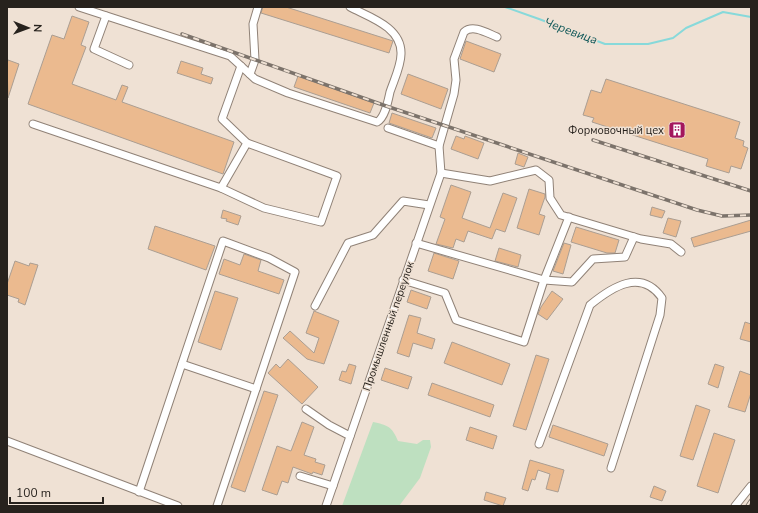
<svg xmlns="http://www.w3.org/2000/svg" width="758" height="513" font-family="'Nunito Sans',sans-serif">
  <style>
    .green { fill: #bee0c0 }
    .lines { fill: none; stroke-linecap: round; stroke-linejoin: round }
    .stream { stroke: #87d9da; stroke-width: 2 }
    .building { fill: #ebba8f; stroke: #ab9e92 }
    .minor-casing { stroke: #908277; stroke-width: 9 }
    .minor { stroke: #fff; stroke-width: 7 }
    .rail-casing { stroke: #7c736b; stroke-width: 3.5 }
    .rail { stroke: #efe1d4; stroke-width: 2; stroke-dasharray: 6; stroke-linecap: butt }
    .labels { text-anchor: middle; stroke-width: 3; stroke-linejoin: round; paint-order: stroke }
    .poi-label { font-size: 11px; fill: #27221d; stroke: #efe1d4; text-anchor: end }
    .street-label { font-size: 11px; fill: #27221d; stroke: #efe1d4 }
    .water-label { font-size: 12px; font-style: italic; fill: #0d5657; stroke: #efe1d4 }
  </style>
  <rect width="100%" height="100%" fill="#efe1d4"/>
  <path class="green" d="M373,422c14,3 19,4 25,19l19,3 6,-4h7l1,7 -11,31 -21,28h-57z"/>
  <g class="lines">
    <polyline class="stream" points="505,7 539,19 605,44 648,44 673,38 686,28 723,12 751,17"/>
  </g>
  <g class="building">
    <polygon points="263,7 286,7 393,41 389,53 261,13"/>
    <polygon points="72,16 89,22 81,45 86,47 72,84 116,100 122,85 128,87 122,102 234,142 223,174 28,104 52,35 64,39"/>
    <polygon points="466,41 501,54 494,72 460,59"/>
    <polygon points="8,60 19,64 8,98 7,64"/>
    <polygon points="181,61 203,68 201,74 213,78 211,84 177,73"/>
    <polygon points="408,74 448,89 441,109 401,94"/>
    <polygon points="298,76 374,103 370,113 294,87"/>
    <polygon points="606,79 740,122 735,138 744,141 743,146 748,148 741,169 731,166 729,173 706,166 708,159 592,122 594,118 583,115 591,90 601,93"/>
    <polygon points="392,113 436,128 432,138 389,123"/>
    <polygon points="456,136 464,139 465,136 484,143 478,159 451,149"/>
    <polygon points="518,153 528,157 524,167 515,164"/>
    <polygon points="451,185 471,192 462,218 490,228 503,193 517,198 505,232 496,229 492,239 468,231 464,242 456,239 453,248 436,244 445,219 440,217"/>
    <polygon points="529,189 545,194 545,197 539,214 545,216 539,235 517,228"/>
    <polygon points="652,207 665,211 662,218 650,215"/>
    <polygon points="223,210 241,216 238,225 226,221 227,219 221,218"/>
    <polygon points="668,218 681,221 676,237 663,233"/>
    <polygon points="751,220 751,231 694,247 691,238"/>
    <polygon points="155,226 215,246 206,270 148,249"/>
    <polygon points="576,227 619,240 615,253 607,253 571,242"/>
    <polygon points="564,243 571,245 563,274 553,271"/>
    <polygon points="499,248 521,255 518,267 495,261"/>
    <polygon points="434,253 459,261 453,279 428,271"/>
    <polygon points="244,254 261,260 258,271 284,280 279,294 219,274 224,259 240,265"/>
    <polygon points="15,261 29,266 30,263 38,265 25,305 18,302 19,299 7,295 7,284"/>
    <polygon points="411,290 431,297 427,309 407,302"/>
    <polygon points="215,291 238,298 221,350 198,342"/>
    <polygon points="552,291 563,299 547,320 538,314 541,307"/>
    <polygon points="314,311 339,321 324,364 307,359 283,338 290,331 314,353 319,338 306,333"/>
    <polygon points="409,315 421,318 417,333 435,339 432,349 413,343 409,357 397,353"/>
    <polygon points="745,322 751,324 751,342 740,339"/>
    <polygon points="452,342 510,364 502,385 444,363"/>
    <polygon points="536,355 549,359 526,430 513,426"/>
    <polygon points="288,359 318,387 302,404 268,373 276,364 280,368"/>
    <polygon points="349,364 356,366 351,384 339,380 342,371 346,372"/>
    <polygon points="715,364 724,367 718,388 708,384"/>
    <polygon points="385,368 412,377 408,389 381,380"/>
    <polygon points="740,371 751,375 751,393 745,412 728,407"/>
    <polygon points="432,383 494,405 490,417 428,395"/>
    <polygon points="264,391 278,395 245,492 231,487"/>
    <polygon points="696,405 710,410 693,460 680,456"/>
    <polygon points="302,422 314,427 304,455 316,459 315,462 325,465 322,475 313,472 312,474 293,467 288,483 282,481 277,495 262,490 277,446 291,451"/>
    <polygon points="553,425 608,444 604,456 549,437"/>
    <polygon points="470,427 497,436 493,449 466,440"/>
    <polygon points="714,433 735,440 718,493 697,486"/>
    <polygon points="530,460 564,470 558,492 546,489 550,474 538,470 535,480 532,479 528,491 522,489"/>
    <polygon points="654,486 666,491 662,501 650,497"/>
    <polygon points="486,492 506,498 503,506 484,500"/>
  </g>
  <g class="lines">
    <g class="minor-casing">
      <g id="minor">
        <path d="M79,7l151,49 11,10 14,13 33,14 89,29c8,-4 11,-21 13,-30 4,-12 11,-26 11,-38 1,-27 -32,-37 -51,-47"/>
        <polyline points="106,16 94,49 129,65"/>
        <polyline points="250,74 255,60 253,24 258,7"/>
        <polyline points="33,124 221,188 247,143 222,119 241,66"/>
        <polyline points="388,128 439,146"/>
        <polyline points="441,173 490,181 536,170 549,180 550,198 561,215 641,239 671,244 681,252"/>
        <polyline points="221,188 264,208 321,222 337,176 247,143"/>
        <polyline points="416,243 544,280 572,282 593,259 625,257 634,237"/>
        <polyline points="403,280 445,293 456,320 524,342 544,280 569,217"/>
        <polyline points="315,306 348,243 373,235 403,201 429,205"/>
        <polyline points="182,364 256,389"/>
        <polyline points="306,409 329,425 350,436"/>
        <polyline points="7,441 178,506"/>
        <path d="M539,444l51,-139c22,-18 51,-37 72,-7l-2,17 -49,153"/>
        <polyline points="300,476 333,486"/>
        <polyline points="139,492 223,241 269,258 295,272 217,506"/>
        <path d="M326,506l115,-333 -2,-27 15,-52 2,-14 -2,-21 10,-27c9,-8 23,1 33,5"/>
        <polyline points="735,506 751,486"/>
      </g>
    </g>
    <use href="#minor" class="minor"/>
    <g class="rail-casing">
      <g id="rail">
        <polyline points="182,34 386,106 697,210 722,216 751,215"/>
        <polyline points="593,140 751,191"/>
        <polyline points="747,506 751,500"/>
      </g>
    </g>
    <use href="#rail" class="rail"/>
  </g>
  <defs>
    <g id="building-square" transform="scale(0.9)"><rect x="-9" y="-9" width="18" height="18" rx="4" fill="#a3165d" stroke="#efe1d4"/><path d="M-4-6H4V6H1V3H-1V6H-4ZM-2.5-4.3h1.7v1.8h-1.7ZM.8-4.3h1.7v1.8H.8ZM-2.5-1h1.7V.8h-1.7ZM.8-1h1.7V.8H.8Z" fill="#fff"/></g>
  </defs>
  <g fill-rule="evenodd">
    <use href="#building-square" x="677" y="130"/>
  </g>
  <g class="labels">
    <g class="poi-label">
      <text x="664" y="134">Формовочный цех</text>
    </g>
    <g class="street-label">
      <text transform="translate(388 326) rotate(-71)" y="4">Промышленный переулок</text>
    </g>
    <g class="water-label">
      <text transform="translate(571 31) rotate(20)" y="4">Черевица</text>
    </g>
  </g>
  <rect width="758" height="513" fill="none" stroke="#27221d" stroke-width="16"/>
  <g transform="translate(28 28) rotate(91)" stroke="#efe1d4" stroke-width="3" paint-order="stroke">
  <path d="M0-3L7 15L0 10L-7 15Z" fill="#27221d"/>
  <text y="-6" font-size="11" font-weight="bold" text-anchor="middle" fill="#27221d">N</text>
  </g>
  <path d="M10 497v6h93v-6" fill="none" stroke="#27221d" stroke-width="2"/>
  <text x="16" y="497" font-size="12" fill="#27221d" stroke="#efe1d4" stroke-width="3" paint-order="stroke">100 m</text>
</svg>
